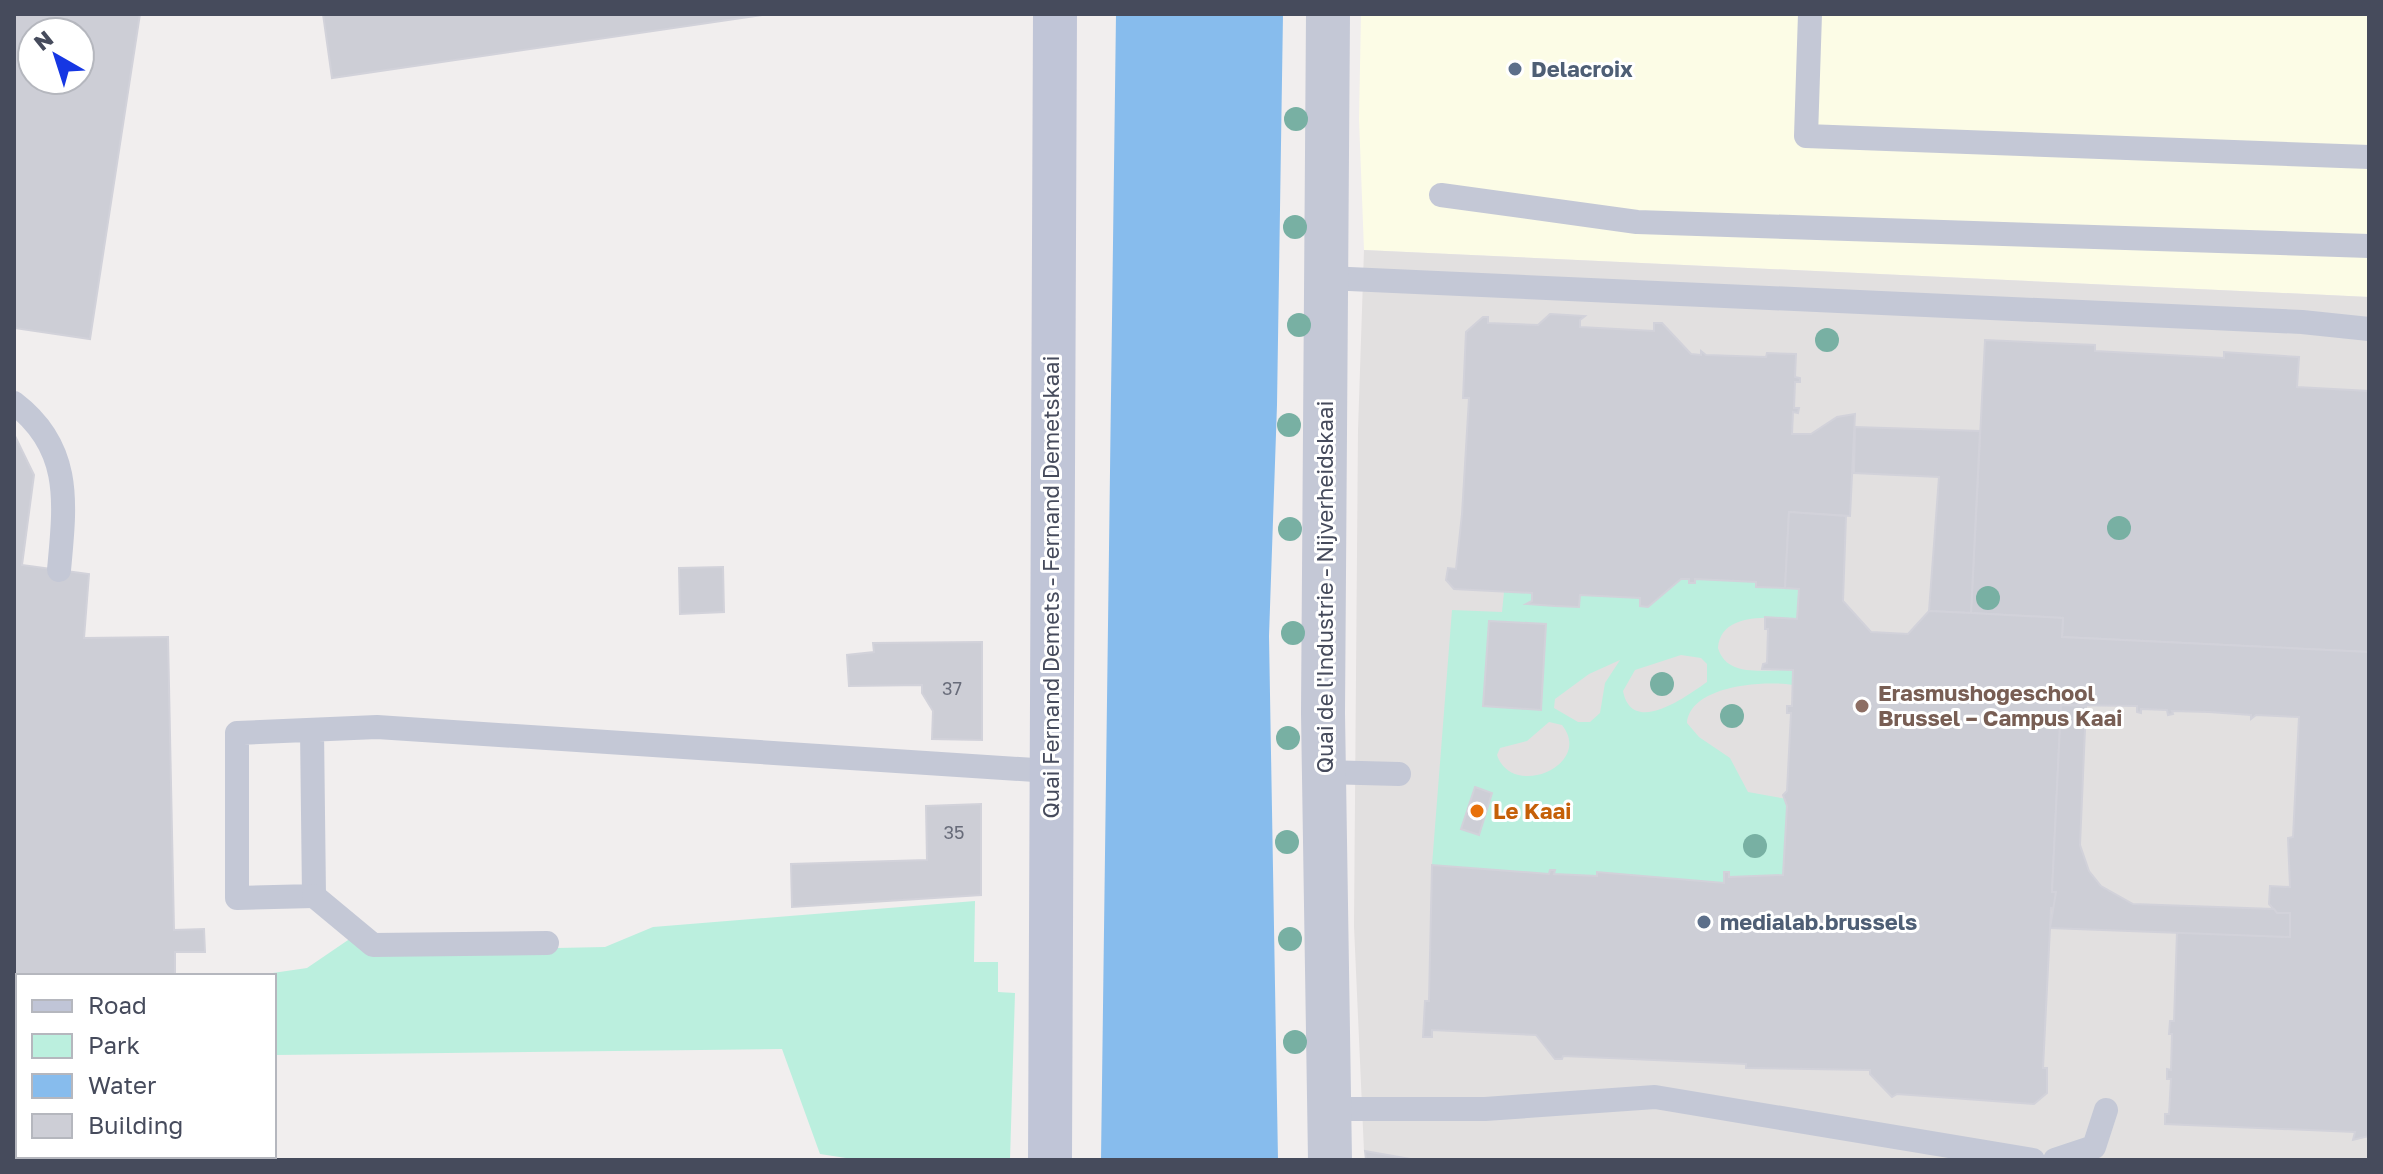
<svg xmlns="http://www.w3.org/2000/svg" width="2383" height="1174" font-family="'Golos Text',sans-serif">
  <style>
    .commercial { fill: #fcfce6 }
    .education { fill: #e2e0e0 }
    .green { fill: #bbefde; fill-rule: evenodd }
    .water { fill: #87bced }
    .building { fill: #cdced6; stroke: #d2d2da; stroke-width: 2; fill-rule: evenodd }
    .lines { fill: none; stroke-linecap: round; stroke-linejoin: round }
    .lane { stroke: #c4c8d6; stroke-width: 24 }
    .street { stroke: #c4c8d6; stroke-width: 44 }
    .secondary { stroke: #c0c5d7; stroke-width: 44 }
    .tree { fill: #78b0a3 }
    .service-dot { fill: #5c6f8a; stroke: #fff; stroke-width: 3 }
    .education-dot { fill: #8d6e63; stroke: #fff; stroke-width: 3 }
    .food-dot { fill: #e8710a; stroke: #fff; stroke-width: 3 }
    .labels { text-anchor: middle; stroke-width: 6; stroke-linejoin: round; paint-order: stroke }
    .number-label { font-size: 18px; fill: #686c7a }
    .service-label { font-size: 22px; font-weight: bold; fill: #4e5e75; stroke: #fff; text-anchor: start }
    .street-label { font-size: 22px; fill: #464b5c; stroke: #fff }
    .education-label { font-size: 22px; font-weight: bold; fill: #785e54; stroke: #fff; text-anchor: start }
    .food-label { font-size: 22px; font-weight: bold; fill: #c56008; stroke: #fff; text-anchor: start }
  </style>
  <rect width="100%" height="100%" fill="#f1eeee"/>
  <polygon class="commercial" points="1361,14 2369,14 2369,297 1364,250 1359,119"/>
  <polygon class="education" points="1364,250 2369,297 2369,1160 1418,1160 1364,1151 1354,926 1358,431"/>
  <g class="green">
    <path d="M1681,579h8l1,4h4l1,-4 61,3v5l43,2 -2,30c-25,-1 -76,-8 -79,29 9,31 49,21 75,22v15c-28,-5 -103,0 -106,38l12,14 31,21 18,34 39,7 -4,76 -54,2v-5h-4l-1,11 -126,-11 -1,4 -43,-2 1,-4h-5l-1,4 -117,-9 20,-255 50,2 2,-20 28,1v8l-5,3 52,3 1,-12 60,3v8l8,1zM1681,655l20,3 6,6v18c-20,14 -75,55 -84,9l12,-21zM1620,660l-15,23 -5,30 -10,9h-12l-24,-14 1,-9 34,-25zM1549,722l13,3c32,40 -50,75 -65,30l3,-7 27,-7zM1475,787l17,6 -14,42 -16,-6z"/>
    <polygon points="975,901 974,962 998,962 998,992 1015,993 1010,1160 859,1160 820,1154 782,1049 276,1055 274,1062 274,976 252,976 307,968 354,936 374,952 605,947 653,927"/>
    <polygon points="14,1022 18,1022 18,1156 251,1156 249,1160 14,1160"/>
  </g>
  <polygon class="water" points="1116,14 1283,14 1277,405 1269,636 1278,1160 1101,1160"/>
  <g class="building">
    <path d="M14,14h126l-50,325 -76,-11zM32,32h48v48h-48z"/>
    <polygon points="323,14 769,14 332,78"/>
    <polygon points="1550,314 1585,316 1580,320 1580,327 1654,331 1654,323 1662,323 1691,354 1701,355 1701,351 1706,355 1766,357 1767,353 1796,354 1795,377 1800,378 1800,382 1795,382 1794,408 1799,408 1798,413 1793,412 1792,434 1811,434 1837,417 1855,414 1850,516 1789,512 1785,588 1756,587 1756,582 1695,579 1695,583 1689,583 1689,579 1681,579 1648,607 1640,606 1640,598 1580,595 1579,607 1555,606 1526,604 1532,601 1532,593 1454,589 1446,580 1448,568 1456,569 1462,514 1469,398 1463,398 1466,332 1483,317 1488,317 1488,323 1538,325"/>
    <polygon points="1985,340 2095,345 2095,351 2224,358 2224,352 2299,357 2297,387 2369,391 2369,652 2062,637 2063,618 1971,613"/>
    <polygon points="1855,427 1980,431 1971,613 1929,611 1939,477 1854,473"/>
    <polygon points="14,434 34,475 22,565 89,574 84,638 168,637 174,930 204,929 205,952 175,952 175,976 18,976 18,1014 14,1014"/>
    <polygon points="1789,512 1846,516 1843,601 1871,632 1908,634 1929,611 1971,613 2063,618 2062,637 2369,652 2369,1136 2353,1140 2355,1132 2165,1124 2165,1114 2169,1114 2171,1079 2167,1079 2167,1069 2171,1070 2172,1034 2169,1034 2170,1021 2174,1021 2177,932 2290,937 2290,913 2277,913 2269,904 2270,886 2290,887 2288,838 2293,837 2299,717 2256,715 2251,719 2251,715 2209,712 2172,711 2173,714 2168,715 2167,710 2141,709 2141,713 2137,712 2137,706 2061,705 2052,892 2056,892 2055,908 2051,908 2043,1068 2047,1068 2047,1093 2034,1104 1897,1094 1892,1097 1870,1074 1870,1070 1746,1068 1746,1064 1563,1056 1562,1059 1555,1059 1536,1035 1432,1030 1432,1037 1423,1037 1425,1001 1429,1001 1432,865 1549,874 1550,870 1555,870 1554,874 1597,876 1597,872 1724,883 1724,872 1729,872 1729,877 1783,875 1787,806 1783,795 1787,791 1791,713 1787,713 1787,706 1792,706 1793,670 1762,669 1763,664 1767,663 1768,629 1765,629 1765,617 1797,619 1799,589 1785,588"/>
    <polygon points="723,567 724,612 680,614 679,568"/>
    <polygon points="1489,621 1546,624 1541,710 1483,706"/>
    <polygon points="982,642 982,740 932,739 933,711 922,693 922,685 849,686 847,655 874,652 873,643"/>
    <polygon points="2061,705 2086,706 2080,845 2089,871 2101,886 2133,904 2274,909 2277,913 2290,913 2290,937 2050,928 2056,892 2052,892"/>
    <polygon points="1475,787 1492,793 1479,835 1461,829"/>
    <polygon points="981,804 981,895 792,907 791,864 927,860 926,806"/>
    <polygon points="1365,1151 1416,1160 1418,1160 1366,1160"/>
  </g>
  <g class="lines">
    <g class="lane">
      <polyline points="1810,14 1806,136 2369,157"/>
      <polyline points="1441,195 1637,222 2369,246"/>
      <polyline points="1327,278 2302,322 2369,329"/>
      <path d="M14,403c59,45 51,101 45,167"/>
      <polyline points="312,730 314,896 237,898 237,733 377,727 1050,771"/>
      <polyline points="1323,772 1399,774"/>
      <polyline points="314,896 373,945 547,943"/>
      <polyline points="1327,1109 1485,1109 1655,1097 2033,1160"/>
      <polyline points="2055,1160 2094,1147 2106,1110"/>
    </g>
    <polyline class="street" points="1328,14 1323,713 1330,1160"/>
    <polyline class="secondary" points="1050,1160 1055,14"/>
  </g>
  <g class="tree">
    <circle cx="1296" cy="119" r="12"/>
    <circle cx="1295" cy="227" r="12"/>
    <circle cx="1299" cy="325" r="12"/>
    <circle cx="1827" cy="340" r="12"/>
    <circle cx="1289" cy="425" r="12"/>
    <circle cx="2119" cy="528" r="12"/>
    <circle cx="1290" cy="529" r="12"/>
    <circle cx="1988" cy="598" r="12"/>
    <circle cx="1293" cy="633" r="12"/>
    <circle cx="1662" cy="684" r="12"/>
    <circle cx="1732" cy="716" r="12"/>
    <circle cx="1288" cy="738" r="12"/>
    <circle cx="1287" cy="842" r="12"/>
    <circle cx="1755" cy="846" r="12"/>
    <circle cx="1290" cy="939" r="12"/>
    <circle cx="1295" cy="1042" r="12"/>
  </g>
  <g class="service-dot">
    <circle cx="1515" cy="69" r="8"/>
    <circle cx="1704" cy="922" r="8"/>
  </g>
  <circle class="education-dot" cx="1862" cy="706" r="8"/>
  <circle class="food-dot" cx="1477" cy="811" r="8"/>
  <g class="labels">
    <g class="number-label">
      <text x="952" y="695">37</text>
      <text x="954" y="839">35</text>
    </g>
    <g class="service-label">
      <text x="1531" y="77">Delacroix</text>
      <text x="1720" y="930">medialab.brussels</text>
    </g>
    <g class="street-label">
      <text transform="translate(1051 587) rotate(-90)" y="8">Quai Fernand Demets - Fernand Demetskaai</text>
      <text transform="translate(1325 587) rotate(-90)" y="8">Quai de l'Industrie - Nijverheidskaai</text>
    </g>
    <g class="education-label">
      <text x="1878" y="701">Erasmushogeschool<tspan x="1878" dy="25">Brussel – Campus Kaai</tspan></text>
    </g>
    <g class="food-label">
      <text x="1493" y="819">Le Kaai</text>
    </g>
  </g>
  <rect width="2383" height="1174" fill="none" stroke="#464b5c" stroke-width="32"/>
  <rect x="16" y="974" width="260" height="184" fill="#ffffff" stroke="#b5b7be" stroke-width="2"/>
  <rect x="32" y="1000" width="40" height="12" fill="#c0c5d7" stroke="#b5b7be" stroke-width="2"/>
  <text x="88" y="1014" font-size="24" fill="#464b5c">Road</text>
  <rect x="32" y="1034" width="40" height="24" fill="#bbefde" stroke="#b5b7be" stroke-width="2"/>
  <text x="88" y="1054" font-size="24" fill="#464b5c">Park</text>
  <rect x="32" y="1074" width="40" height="24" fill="#87bced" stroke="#b5b7be" stroke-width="2"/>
  <text x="88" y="1094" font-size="24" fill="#464b5c">Water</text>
  <rect x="32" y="1114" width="40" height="24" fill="#cdced6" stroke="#b5b7be" stroke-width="2"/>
  <text x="88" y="1134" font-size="24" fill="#464b5c">Building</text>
  <g transform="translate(56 56) rotate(321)"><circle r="38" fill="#ffffff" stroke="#b5b7be" stroke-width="2"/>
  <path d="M0-6L14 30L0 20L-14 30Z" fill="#1637e3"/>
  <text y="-12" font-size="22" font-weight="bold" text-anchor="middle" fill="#464b5c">N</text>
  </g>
</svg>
